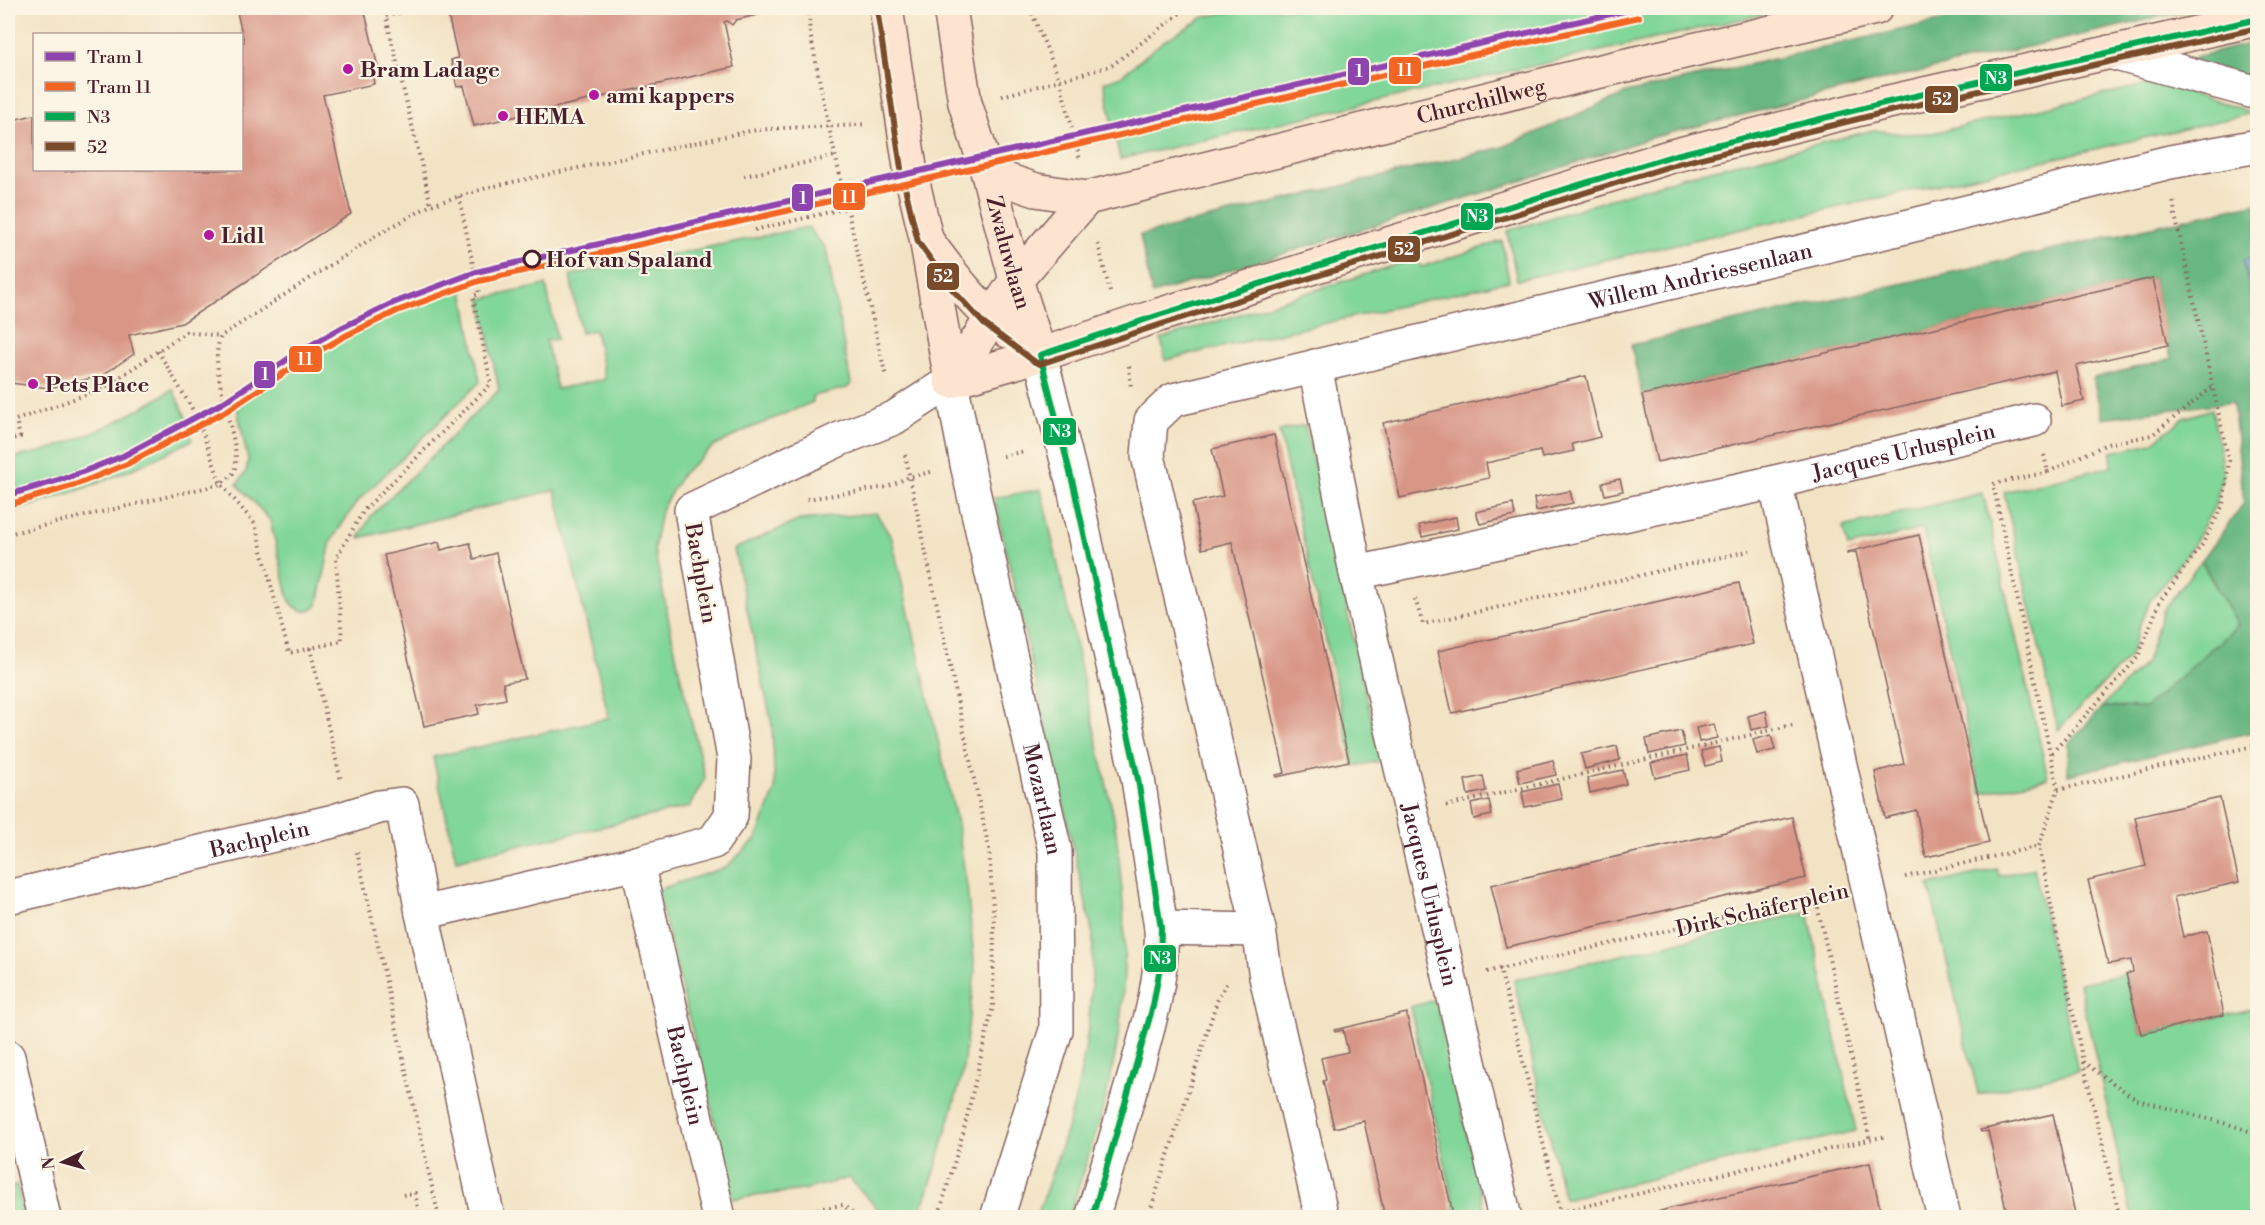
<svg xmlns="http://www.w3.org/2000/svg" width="2265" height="1225" font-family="'Libre Bodoni',serif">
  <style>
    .green { fill: #81d699; stroke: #667a62; stroke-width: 1.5 }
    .forest { fill: #68b781; stroke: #596b56; stroke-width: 1.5 }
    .water { fill: #6aa0d7; stroke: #5a6081; stroke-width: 1.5 }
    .building { fill: #d89687 }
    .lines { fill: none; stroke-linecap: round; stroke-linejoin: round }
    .minor-casing { stroke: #856461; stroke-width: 36 }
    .tertiary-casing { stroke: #856461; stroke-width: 36 }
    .secondary-casing { stroke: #856461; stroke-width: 36 }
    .path { stroke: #856461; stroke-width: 4; stroke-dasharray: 1.5 4.5; stroke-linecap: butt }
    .minor { stroke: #fff; stroke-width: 33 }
    .tertiary { stroke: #fff; stroke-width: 33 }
    .secondary { stroke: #fde4d1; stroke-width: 33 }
    .bus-1-casing { stroke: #fcf5e5; stroke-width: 10 }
    .bus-2-casing { stroke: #fcf5e5; stroke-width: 10 }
    .bus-1 { stroke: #00a651; stroke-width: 6 }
    .bus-2 { stroke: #7a4b2a; stroke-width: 6 }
    .tram-1-casing { stroke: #fcf5e5; stroke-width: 10 }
    .tram-2-casing { stroke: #fcf5e5; stroke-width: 10 }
    .tram-1 { stroke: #8e44ad; stroke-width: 6 }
    .tram-2 { stroke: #f26522; stroke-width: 6 }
    .poi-dot { fill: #b5179e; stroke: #fcf5e5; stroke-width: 2 }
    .stop-dot { fill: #fcf5e5; stroke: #4a1f2b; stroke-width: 3 }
    .labels { text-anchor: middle; stroke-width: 4.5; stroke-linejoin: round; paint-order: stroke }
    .poi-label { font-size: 22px; font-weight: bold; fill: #4a1f2b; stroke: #fcf5e5; text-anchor: start }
    .street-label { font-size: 22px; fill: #4a1f2b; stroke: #fcf5e5 }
    .stop-label { font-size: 22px; font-weight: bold; fill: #4a1f2b; stroke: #fcf5e5; text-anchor: start }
    .line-badge { stroke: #fcf5e5; stroke-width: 2 }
    .badge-label { font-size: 16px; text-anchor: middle; font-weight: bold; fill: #fff }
  </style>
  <rect width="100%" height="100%" fill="#fcf5e5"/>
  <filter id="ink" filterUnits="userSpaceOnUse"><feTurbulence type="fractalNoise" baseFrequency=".0167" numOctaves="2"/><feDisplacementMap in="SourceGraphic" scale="12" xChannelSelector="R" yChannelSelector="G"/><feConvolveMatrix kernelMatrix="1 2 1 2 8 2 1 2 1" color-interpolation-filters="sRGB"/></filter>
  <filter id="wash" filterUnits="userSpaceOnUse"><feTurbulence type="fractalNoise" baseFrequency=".008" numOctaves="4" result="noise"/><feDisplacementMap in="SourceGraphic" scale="24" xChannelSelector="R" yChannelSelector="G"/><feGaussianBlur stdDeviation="1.35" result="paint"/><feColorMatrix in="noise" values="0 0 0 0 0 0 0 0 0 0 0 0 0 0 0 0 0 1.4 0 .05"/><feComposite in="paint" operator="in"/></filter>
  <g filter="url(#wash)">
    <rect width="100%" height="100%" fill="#f3e3c5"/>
    <g class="green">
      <polygon points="1249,8 1791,8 1120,159 1104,82 1121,76 1162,42 1204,17"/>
      <polygon points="2149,84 2163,85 2254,113 1517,280 1507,231 1682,177 1874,130 1902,134 1933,133"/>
      <polygon points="808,227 826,249 851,384 847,388 813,396 813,402 746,430 713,447 682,474 661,510 654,549 679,670 705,778 689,807 456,860 433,757 609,718 555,490 359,538 371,516 499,390 481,299 546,285 557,339 546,341 557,389 605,379 595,330 581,333 570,275"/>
      <polygon points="1502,241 1509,281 1165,360 1161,339 1417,258 1421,267"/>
      <path d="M463,291l17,91 -124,121 -25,38 -13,63c-11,12 -22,7 -29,-5l-19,-79 -33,-36 9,-12 2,-12 -12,-57c70,-46 142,-96 227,-112z"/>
      <path d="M173,389l15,33 4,18c-59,32 -121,55 -184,72v-53c14,-3 30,-6 45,-11 42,-14 83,-35 120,-59z"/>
      <polygon points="2212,409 2223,472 2215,505 2192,547 2150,601 2141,621 2130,656 2058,730 2004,492 2112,466 2111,452 2152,443 2184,418"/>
      <polygon points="1305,425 1381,761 1354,766 1279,431"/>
      <path d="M1041,489l73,329c11,79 16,157 1,237 -9,55 -30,109 -46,163l-32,-1c14,-44 33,-89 42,-135 11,-48 13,-98 14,-147l-99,-437z"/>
      <polygon points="1983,493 2048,778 1981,793 1923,529 1848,547 1843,527"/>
      <polygon points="876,513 892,539 956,819 967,886 975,971 962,1075 934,1174 919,1217 906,1217 880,1211 849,1178 803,1190 732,1199 726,1167 657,890 726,867 756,839 775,791 772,725 734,549 800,520"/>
      <polygon points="2201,561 2238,625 2145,708 2102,707 2146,662 2164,609"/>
      <polygon points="2034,868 2078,1071 1978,1094 1929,885 1997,869 1999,876"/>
      <polygon points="1808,912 1856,1131 1564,1199 1514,980"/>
      <polygon points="2126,974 2141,1034 2257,1008 2257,1217 2132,1217 2079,983"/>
      <polygon points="1436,1000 1486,1217 1457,1217 1410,1007"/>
      <polygon points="17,1185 24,1217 8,1217 8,1188"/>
    </g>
    <g class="forest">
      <polygon points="1995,8 2199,8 1879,81 1650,138 1521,181 1152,294 1140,235 1503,147 1626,93"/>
      <polygon points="2257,42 2257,79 2193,62 2194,57"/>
      <polygon points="2257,203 2257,257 2243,261 2258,321 2257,731 2068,775 2069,743 2102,707 2145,708 2238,625 2201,561 2244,503 2233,402 2102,418 2093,378 2171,359 2153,278 1642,395 1631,345"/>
    </g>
    <polygon class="water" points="2257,257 2258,257 2257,321 2243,260"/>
    <g id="blocks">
      <g class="building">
        <polygon points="236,8 364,8 379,72 372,73 374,84 323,95 351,214 182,323 129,335 134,354 101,376 49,388 11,383 8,368 8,121 34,115 34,170 64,170 65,172 78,170 242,170 242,42 244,42"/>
        <polygon points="463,8 764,8 760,14 736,20 732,25 727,21 724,22 734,67 474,126 464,86 457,87 451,60 458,58 447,11"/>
        <polygon points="2153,278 2168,345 2076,366 2084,401 2062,406 2055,371 1657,462 1642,395"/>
        <polygon points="1586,376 1600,437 1572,444 1574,451 1542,458 1540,451 1486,463 1489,478 1400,498 1383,423"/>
        <polygon points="1274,435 1349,761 1277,777 1276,775 1285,773 1232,542 1202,549 1192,503 1223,496 1212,449"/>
        <polygon points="1620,479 1623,491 1605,495 1602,483"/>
        <polygon points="1570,491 1573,503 1536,511 1534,498"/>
        <polygon points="1513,504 1515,516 1480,524 1476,512"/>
        <polygon points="1456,517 1458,529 1422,537 1419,525"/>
        <polygon points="1919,535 1989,843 1926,857 1916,810 1885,818 1875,772 1904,764 1856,552 1847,554 1847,552"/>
        <polygon points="439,542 441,550 470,543 474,559 496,553 525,679 503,683 506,699 477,705 479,714 424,726 384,555"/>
        <polygon points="1739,583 1753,644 1452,713 1438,651"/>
        <polygon points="1766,711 1769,726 1751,730 1748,716"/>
        <polygon points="1714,724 1717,738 1699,742 1696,728"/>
        <polygon points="1681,731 1685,746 1649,754 1646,739"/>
        <polygon points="1771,735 1775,750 1757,754 1753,740"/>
        <polygon points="1617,746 1620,760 1585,769 1581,754"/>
        <polygon points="1719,747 1722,762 1705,766 1701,751"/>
        <polygon points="1687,755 1690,770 1655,778 1651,763"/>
        <polygon points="1553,760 1556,775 1520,783 1517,769"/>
        <polygon points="1623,770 1626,784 1590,793 1587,778"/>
        <polygon points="1483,776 1486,791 1468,795 1465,780"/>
        <polygon points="1558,784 1562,799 1525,807 1522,792"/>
        <polygon points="2220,798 2239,882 2174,897 2183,937 2207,931 2224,1015 2141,1034 2126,974 2133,972 2131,960 2108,964 2088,880 2146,866 2135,817"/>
        <polygon points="1489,800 1492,815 1474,819 1471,804"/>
        <polygon points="1792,817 1806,878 1506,947 1491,885"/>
        <polygon points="1407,1013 1407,1016 1454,1218 1385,1218 1364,1121 1334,1128 1323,1081 1326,1080 1321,1058 1348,1052 1343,1030 1335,1032 1334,1030"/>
        <polygon points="2053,1114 2076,1218 2008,1218 1988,1131 1981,1132 1980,1130"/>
        <polygon points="1870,1163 1882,1218 1636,1218 1671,1208"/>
      </g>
    </g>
  </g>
  <g filter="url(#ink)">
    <use href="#blocks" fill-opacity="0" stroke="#856461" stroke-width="1.5"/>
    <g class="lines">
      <g class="minor-casing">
        <g id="minor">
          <polyline points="2109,52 2258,93"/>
          <path id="s1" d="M1315,366l41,207 419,-91 259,-62"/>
          <polyline points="1775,482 1944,1218"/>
          <path id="s2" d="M1356,573l149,645"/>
          <path id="s3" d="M637,863l82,355"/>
          <path id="s4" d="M8,897l326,-76 45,-14 23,-3 20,109 66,305"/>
          <polyline points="422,913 637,863 713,842 731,816 734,759 691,510 840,439 894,418 951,381"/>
          <polyline points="1161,928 1259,930"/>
          <polyline points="8,1057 44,1218"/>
          <path id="s5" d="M1322,1218l-56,-241 -7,-47 -111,-474 3,-35 22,-21 716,-169 281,-69 88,-16"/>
        </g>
      </g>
      <g class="tertiary-casing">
        <g id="tertiary">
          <path d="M1040,355l34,133 64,291 23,149c3,52 -14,104 -28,153 -14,46 -27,91 -41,137"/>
          <path id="s6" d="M951,381l16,83 88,387 1,179 -59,188"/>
        </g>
      </g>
      <g class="secondary-casing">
        <g id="secondary">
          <polyline points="886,8 911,174 926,238 951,381"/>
          <path id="s7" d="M950,8l15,95 23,71 28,106 24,75"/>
          <path id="s8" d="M988,174l48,16 51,8 501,-124 288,-66"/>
          <path d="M930,245c23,31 46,62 78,86"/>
          <polyline points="951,381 1040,355 1159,315 1672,156 1884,103 2258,19"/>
          <polyline points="951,381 1016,280 1087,198"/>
        </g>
      </g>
      <g class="path">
        <polyline points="384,8 431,205"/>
        <polyline points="808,8 810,33 829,128 886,377"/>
        <polyline points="1030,8 1060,81 1080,160"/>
        <polyline points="386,16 423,8"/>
        <polyline points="1002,96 1111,66 1187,8"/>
        <polyline points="744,176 836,156"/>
        <polyline points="755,230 846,208"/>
        <polyline points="1098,244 1110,292"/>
        <polyline points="158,351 197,417 221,484 255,524 289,653 342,641 336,558 364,510 491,384 473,296 479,294 459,196"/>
        <polyline points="1129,366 1131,388"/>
        <polyline points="8,440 20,437 16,420 104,388 186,332 221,336"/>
        <polyline points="905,455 989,849 994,923 993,1006 963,1133 938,1218"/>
        <polyline points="2044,455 2048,472 1993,484 2058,790 2039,846 2083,1062 2120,1218"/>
        <polyline points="1003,456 1025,451"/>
        <polyline points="2048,472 2107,444 2152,435 2214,386"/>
        <polyline points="807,499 887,487 909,477 931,472"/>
        <path d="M8,534l213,-50c3,-3 8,-6 11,-9 17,-23 -28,-102 -11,-139l156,-101 54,-30 59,-18 260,-56c39,-5 77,-3 116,-7"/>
        <polyline points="1415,599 1423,624 1753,550"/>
        <polyline points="310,648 341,781"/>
        <polyline points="2052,753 2138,657 2160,601 2202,545 2223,505 2229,461 2175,215 2173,199"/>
        <polyline points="2058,790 2258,745"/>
        <polyline points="1446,806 1793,725"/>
        <polyline points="357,852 439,1218"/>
        <polyline points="1905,877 2039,846"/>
        <polyline points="1815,896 1870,1140"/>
        <polyline points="1500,968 1560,1212"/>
        <polyline points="1487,972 1830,893"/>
        <polyline points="2083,1062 2137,1100 2231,1125 2258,1134"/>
        <polyline points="403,1195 415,1193 420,1218"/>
        <polyline points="1543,1216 1886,1136"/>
        <polyline points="758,1218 843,1205 858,1218"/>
        <polyline points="1148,1218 1217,1001 1228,980"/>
      </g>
      <use href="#minor" class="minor"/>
      <use href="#tertiary" class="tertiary"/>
      <use href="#secondary" class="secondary"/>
      <g class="bus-1-casing">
        <polyline id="bus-1" points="1092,1218 1153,1006 1160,967 1161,928 1138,779 1074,488 1040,355 1159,315 1672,156 1884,103 2258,19"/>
      </g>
      <g class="bus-2-casing">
        <polyline id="bus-2" points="877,9 902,175 918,242 952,289 984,324 1035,362 1040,364 1162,324 1674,165 1886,112 2258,28"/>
      </g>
      <use href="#bus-1" class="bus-1"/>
      <use href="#bus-2" class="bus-2"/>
      <g class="tram-1-casing">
        <polyline id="tram-1" points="8,495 72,476 123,456 224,402 297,353 341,328 393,303 476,272 1637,8"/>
      </g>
      <g class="tram-2-casing">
        <polyline id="tram-2" points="11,504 75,485 127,464 228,410 302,361 345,336 397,311 479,281 1639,17"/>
      </g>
      <use href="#tram-1" class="tram-1"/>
      <use href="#tram-2" class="tram-2"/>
    </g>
  </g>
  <g class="poi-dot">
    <circle cx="348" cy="69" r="6"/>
    <circle cx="594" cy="95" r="6"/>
    <circle cx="503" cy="116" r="6"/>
    <circle cx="209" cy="235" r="6"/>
    <circle cx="33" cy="384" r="6"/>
  </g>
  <circle class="stop-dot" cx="532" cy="259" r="8"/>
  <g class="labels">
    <g class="poi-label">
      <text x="360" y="77">Bram Ladage</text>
      <text x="606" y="103">ami kappers</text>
      <text x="515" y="124">HEMA</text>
      <text x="221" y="243">Lidl</text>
      <text x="45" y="392">Pets Place</text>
    </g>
    <g class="street-label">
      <text dy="8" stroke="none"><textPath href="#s8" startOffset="508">Churchillweg</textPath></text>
      <text dy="8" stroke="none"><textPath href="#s7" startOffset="252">Zwaluwlaan</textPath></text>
      <text dy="8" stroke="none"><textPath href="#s5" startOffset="1389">Willem Andriessenlaan</textPath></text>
      <text dy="8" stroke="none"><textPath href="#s1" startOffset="772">Jacques Urlusplein</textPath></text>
      <text transform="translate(702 573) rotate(80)" y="8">Bachplein</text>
      <text dy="8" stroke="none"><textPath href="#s6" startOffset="428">Mozartlaan</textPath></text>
      <text dy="8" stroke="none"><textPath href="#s4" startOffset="258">Bachplein</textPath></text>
      <text dy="8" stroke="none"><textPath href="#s2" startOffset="330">Jacques Urlusplein</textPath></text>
      <text transform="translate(1762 909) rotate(-13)" y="8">Dirk Schäferplein</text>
      <text dy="8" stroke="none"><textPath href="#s3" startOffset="218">Bachplein</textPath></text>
    </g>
    <g class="stop-label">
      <text x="546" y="267">Hof van Spaland</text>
    </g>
  </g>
  <g class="line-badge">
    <rect x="1388" y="56" width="34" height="29" rx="6" fill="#f26522"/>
    <rect x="1347" y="57" width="23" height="29" rx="6" fill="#8e44ad"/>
    <rect x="1979" y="63" width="34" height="29" rx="6" fill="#00a651"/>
    <rect x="1924" y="85" width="35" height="29" rx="6" fill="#7a4b2a"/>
    <rect x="832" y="182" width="34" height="29" rx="6" fill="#f26522"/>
    <rect x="791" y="183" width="23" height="29" rx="6" fill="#8e44ad"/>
    <rect x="1460" y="202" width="34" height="29" rx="6" fill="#00a651"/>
    <rect x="1387" y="235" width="34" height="28" rx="6" fill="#7a4b2a"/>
    <rect x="926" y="262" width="34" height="29" rx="6" fill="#7a4b2a"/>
    <rect x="288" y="345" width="35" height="28" rx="6" fill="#f26522"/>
    <rect x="253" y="360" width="23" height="29" rx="6" fill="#8e44ad"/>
    <rect x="1042" y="417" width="35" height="29" rx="6" fill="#00a651"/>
    <rect x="1143" y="944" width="34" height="29" rx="6" fill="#00a651"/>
  </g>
  <g class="badge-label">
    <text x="1405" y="76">11</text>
    <text x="1359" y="77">1</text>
    <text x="1996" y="84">N3</text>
    <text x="1942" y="105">52</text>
    <text x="849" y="203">11</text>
    <text x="803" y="204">1</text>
    <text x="1477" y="222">N3</text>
    <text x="1404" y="255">52</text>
    <text x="943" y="282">52</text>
    <text x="305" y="365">11</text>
    <text x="265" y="380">1</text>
    <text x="1060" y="437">N3</text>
    <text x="1160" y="964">N3</text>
  </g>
  <rect width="2265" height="1225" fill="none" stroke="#fcf5e5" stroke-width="30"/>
  <rect x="33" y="33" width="210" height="138" fill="#fcf5e5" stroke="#b59f9b" stroke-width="1.5"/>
  <rect x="45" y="52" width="30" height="9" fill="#8e44ad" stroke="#b59f9b" stroke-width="1.5"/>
  <text x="87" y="63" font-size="18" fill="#4a1f2b">Tram 1</text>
  <rect x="45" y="82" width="30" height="9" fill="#f26522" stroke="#b59f9b" stroke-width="1.5"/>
  <text x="87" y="93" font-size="18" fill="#4a1f2b">Tram 11</text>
  <rect x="45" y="112" width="30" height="9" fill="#00a651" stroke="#b59f9b" stroke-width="1.5"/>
  <text x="87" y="123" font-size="18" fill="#4a1f2b">N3</text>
  <rect x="45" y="142" width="30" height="9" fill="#7a4b2a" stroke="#b59f9b" stroke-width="1.5"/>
  <text x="87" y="153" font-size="18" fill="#4a1f2b">52</text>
  <g transform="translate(63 1162) rotate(265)" stroke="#fcf5e5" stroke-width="4.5" paint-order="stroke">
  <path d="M0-4.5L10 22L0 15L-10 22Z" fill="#4a1f2b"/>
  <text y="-9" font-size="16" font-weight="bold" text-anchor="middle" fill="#4a1f2b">N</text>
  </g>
</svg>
